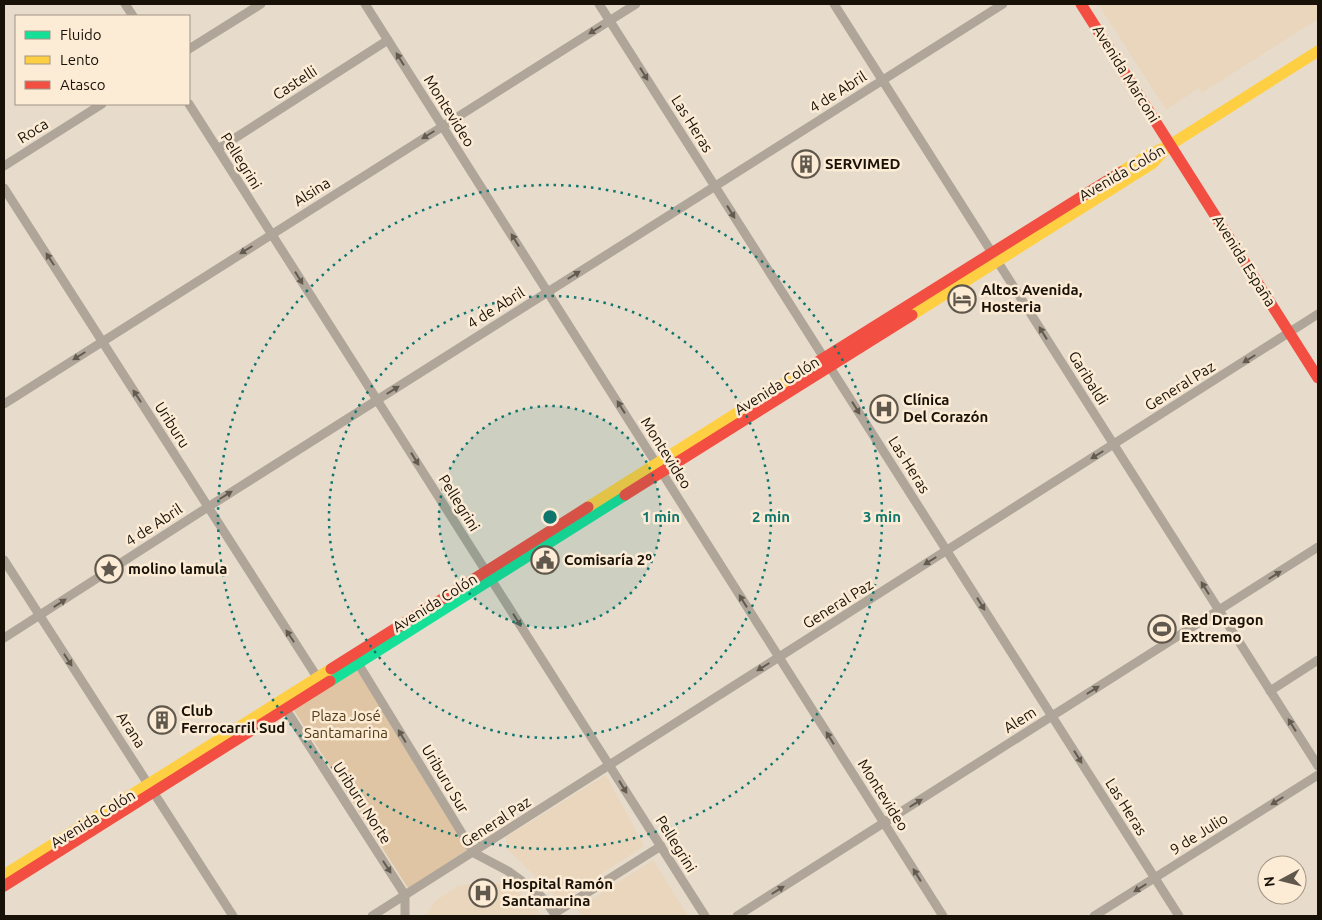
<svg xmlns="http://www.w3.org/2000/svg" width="1322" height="920" font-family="Ubuntu,sans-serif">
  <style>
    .built { fill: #e9d6bc }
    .green { fill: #dfc5a3 }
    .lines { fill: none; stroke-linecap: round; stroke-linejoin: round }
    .street { stroke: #afa598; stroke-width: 9 }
    .fast { stroke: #16e098; stroke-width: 11 }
    .slow { stroke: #ffcf43; stroke-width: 11 }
    .jam { stroke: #f24e42; stroke-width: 11 }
    .oneway { fill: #645b50 }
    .ring { fill: none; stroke: #0f766e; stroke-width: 2.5; stroke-dasharray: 2.5 5 }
    .labels { text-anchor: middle; stroke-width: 5; stroke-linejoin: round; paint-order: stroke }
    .street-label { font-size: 15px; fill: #181107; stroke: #fcebd5 }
    .poi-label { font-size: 15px; font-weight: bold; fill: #181107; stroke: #fcebd5; text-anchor: start }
    .park-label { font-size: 15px; fill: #543b17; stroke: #fcebd5 }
    .centre { fill: #0f766e; stroke: #fcebd5; stroke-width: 2.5 }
    .ring-label { font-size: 15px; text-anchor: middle; font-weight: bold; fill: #0f766e; stroke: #fcebd5; stroke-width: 5; stroke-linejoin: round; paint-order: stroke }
  </style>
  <rect width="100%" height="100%" fill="#e7dccc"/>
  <g class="built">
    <polygon points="1098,4 1318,4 1318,19 1202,93 1199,88 1166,110"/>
    <polygon points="606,775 644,846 561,901 507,849 506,837"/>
    <polygon points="653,860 688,916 581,916 577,909"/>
    <polygon points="484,881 510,886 528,899 542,916 426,916 434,902 457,886"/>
  </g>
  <polygon class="green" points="356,668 467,850 408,888 293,709"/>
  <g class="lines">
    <g class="street">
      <polyline points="125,4 133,16"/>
      <polyline points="365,4 943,916"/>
      <polyline points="599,4 1179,916"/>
      <polyline points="834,4 1318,766"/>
      <polyline points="189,49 261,4"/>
      <polyline points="189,104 705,916"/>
      <polyline points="218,149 388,40"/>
      <polyline points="4,166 102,104"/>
      <polyline points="4,188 317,677"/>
      <polyline points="4,404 636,4"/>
      <polyline points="4,560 233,916"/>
      <polyline points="4,638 208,507 1003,4"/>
      <polyline points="356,660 474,853 508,871 534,890 544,899 556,916"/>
      <polyline points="1270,691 1318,660"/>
      <polyline points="285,708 405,895 405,916"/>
      <polyline points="555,913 661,846"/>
      <polyline points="372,916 1318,314"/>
      <polyline points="737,916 1318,547"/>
      <polyline points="1094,916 1318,775"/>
    </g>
    <polyline class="fast" points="330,681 625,495"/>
    <g class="slow">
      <polyline points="1121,172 1150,154 1170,145 1318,51"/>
      <polyline points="912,315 1153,163 1165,150"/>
      <polyline points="588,507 800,373"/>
      <polyline points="4,875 331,669"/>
    </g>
    <g class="jam">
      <polyline points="1081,4 1318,378"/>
      <polyline points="800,373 1121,172"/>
      <polyline points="625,495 912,315"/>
      <polyline points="331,669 588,507"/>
      <polyline points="4,886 330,681"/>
    </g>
  </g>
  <defs><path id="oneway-solid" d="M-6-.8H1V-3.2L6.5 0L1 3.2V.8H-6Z" transform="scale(1.25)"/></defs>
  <g class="oneway">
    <use href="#oneway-solid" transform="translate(595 30) rotate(148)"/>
    <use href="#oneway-solid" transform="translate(400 59) rotate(-122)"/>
    <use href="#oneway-solid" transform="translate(644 74) rotate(58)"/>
    <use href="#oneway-solid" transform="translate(428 135) rotate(148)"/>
    <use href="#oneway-solid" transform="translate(731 212) rotate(58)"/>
    <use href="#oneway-solid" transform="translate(515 240) rotate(-122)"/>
    <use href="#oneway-solid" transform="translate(246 250) rotate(148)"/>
    <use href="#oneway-solid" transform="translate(50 259) rotate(-123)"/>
    <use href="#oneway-solid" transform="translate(574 275) rotate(-32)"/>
    <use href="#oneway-solid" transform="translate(299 278) rotate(58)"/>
    <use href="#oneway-solid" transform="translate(1043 333) rotate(-122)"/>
    <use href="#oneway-solid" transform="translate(79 356) rotate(148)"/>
    <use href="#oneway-solid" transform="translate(1249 359) rotate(148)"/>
    <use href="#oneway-solid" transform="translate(393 390) rotate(-32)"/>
    <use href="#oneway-solid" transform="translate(137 396) rotate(-123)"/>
    <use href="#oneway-solid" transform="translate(621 407) rotate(-122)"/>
    <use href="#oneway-solid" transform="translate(856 408) rotate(58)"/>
    <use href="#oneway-solid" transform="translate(1097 455) rotate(148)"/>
    <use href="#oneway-solid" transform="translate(415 459) rotate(58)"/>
    <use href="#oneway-solid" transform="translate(226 495) rotate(-32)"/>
    <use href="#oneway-solid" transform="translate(930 561) rotate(148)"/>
    <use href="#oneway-solid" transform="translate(1275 575) rotate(-32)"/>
    <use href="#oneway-solid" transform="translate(1205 588) rotate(-122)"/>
    <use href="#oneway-solid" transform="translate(743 601) rotate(-122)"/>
    <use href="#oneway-solid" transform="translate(60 603) rotate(-33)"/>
    <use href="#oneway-solid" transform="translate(981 604) rotate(58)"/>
    <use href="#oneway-solid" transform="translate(517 620) rotate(58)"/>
    <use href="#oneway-solid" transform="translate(290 636) rotate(-123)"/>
    <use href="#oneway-solid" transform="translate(68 660) rotate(57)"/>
    <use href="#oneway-solid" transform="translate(763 667) rotate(148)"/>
    <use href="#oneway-solid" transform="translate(1093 690) rotate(-32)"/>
    <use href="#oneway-solid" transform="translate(1292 725) rotate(-122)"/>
    <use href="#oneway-solid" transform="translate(402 736) rotate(-121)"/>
    <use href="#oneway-solid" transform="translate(830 738) rotate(-122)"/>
    <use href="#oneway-solid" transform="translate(1078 757) rotate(58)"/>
    <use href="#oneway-solid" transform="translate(623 787) rotate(58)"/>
    <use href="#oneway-solid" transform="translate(1277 801) rotate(148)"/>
    <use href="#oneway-solid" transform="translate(916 803) rotate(-32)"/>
    <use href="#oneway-solid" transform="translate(387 867) rotate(57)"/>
    <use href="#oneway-solid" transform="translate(917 875) rotate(-122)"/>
    <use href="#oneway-solid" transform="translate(1140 888) rotate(148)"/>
    <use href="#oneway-solid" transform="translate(778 890) rotate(-32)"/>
  </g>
  <circle cx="550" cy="517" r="111" fill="#0f766e" fill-opacity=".12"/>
  <g class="ring">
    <circle cx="550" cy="517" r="111"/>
    <circle cx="550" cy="517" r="221"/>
    <circle cx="550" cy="517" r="332"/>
  </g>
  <defs>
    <g id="building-ring" transform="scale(1.4375)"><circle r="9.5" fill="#fcebd5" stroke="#60584c" stroke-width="1.5"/><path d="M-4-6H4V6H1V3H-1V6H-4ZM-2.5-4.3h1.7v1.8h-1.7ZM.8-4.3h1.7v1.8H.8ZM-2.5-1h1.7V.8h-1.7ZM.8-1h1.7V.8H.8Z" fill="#60584c"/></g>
    <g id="hotel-ring" transform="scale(1.4375)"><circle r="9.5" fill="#fcebd5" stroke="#60584c" stroke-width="1.5"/><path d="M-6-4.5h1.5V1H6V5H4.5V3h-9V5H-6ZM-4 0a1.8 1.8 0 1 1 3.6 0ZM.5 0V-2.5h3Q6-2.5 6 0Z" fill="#60584c"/></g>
    <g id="hospital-ring" transform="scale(1.4375)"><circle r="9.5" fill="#fcebd5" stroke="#60584c" stroke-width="1.5"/><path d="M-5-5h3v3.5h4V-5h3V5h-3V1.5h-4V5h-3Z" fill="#60584c"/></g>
    <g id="civic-ring" transform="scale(1.4375)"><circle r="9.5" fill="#fcebd5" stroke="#60584c" stroke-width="1.5"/><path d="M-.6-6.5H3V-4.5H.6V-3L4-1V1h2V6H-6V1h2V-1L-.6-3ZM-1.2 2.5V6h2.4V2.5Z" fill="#60584c"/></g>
    <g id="sight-ring" transform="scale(1.4375)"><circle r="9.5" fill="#fcebd5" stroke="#60584c" stroke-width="1.5"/><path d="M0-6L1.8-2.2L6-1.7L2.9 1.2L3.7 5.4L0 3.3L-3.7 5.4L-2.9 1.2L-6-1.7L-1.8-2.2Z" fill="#60584c"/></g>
    <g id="stadium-ring" transform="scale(1.4375)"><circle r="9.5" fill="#fcebd5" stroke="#60584c" stroke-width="1.5"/><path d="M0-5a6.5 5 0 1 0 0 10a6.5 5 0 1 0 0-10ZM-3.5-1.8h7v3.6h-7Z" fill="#60584c"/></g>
  </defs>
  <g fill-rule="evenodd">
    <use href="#building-ring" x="806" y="164"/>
    <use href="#hotel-ring" x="962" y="299"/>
    <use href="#hospital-ring" x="884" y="409"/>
    <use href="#civic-ring" x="545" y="560"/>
    <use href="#sight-ring" x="109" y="569"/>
    <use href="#stadium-ring" x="1162" y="629"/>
    <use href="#building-ring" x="162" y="720"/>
    <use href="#hospital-ring" x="483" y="893"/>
  </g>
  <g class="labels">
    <g class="street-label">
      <text transform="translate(1126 74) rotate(58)" y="5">Avenida Marconi</text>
      <text transform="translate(295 83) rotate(-33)" y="5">Castelli</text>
      <text transform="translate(838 92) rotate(-32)" y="5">4 de Abril</text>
      <text transform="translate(449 111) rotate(58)" y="5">Montevideo</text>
      <text transform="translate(692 124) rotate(58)" y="5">Las Heras</text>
      <text transform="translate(33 131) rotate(-32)" y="5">Roca</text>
      <text transform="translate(241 161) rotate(58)" y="5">Pellegrini</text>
      <text transform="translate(1122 173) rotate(-30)" y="5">Avenida Colón</text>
      <text transform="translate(312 192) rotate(-32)" y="5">Alsina</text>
      <text transform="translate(1244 261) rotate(58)" y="5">Avenida España</text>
      <text transform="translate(496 308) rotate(-32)" y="5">4 de Abril</text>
      <text transform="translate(1088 378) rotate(58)" y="5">Garibaldi</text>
      <text transform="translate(777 386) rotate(-32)" y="5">Avenida Colón</text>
      <text transform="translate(1180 386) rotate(-32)" y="5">General Paz</text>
      <text transform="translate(172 425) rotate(57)" y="5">Uriburu</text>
      <text transform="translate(666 453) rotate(58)" y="5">Montevideo</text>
      <text transform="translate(909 465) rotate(58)" y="5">Las Heras</text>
      <text transform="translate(459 503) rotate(58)" y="5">Pellegrini</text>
      <text transform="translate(154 525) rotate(-33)" y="5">4 de Abril</text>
      <text transform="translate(435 603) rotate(-32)" y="5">Avenida Colón</text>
      <text transform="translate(838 604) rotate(-32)" y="5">General Paz</text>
      <text transform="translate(1020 720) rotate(-32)" y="5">Alem</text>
      <text transform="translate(131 730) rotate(57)" y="5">Arana</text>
      <text transform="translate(445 779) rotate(59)" y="5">Uriburu Sur</text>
      <text transform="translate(883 795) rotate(58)" y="5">Montevideo</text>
      <text transform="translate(362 803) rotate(57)" y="5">Uriburu Norte</text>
      <text transform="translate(1126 807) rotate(58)" y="5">Las Heras</text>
      <text transform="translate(93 819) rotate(-32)" y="5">Avenida Colón</text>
      <text transform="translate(496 822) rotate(-33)" y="5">General Paz</text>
      <text transform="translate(1199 834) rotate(-32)" y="5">9 de Julio</text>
      <text transform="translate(676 844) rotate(58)" y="5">Pellegrini</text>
    </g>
    <g class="poi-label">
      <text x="825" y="169">SERVIMED</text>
      <text x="981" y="295">Altos Avenida,<tspan x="981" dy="17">Hosteria</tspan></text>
      <text x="903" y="405">Clínica<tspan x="903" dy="17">Del Corazón</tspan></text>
      <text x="564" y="565">Comisaría 2º</text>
      <text x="128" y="574">molino lamula</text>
      <text x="1181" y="625">Red Dragon<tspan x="1181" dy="17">Extremo</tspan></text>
      <text x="181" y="716">Club<tspan x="181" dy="17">Ferrocarril Sud</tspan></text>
      <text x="502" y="889">Hospital Ramón<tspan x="502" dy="17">Santamarina</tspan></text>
    </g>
    <g class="park-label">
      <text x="346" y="721">Plaza José<tspan x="346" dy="17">Santamarina</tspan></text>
    </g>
  </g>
  <circle cx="550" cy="517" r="8" class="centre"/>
  <g class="ring-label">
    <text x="661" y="522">1 min</text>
    <text x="771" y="522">2 min</text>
    <text x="882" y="522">3 min</text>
  </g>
  <rect width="1322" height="920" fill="none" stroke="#181107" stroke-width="10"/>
  <rect x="15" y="15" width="175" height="90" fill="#fcebd5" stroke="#a19483"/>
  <rect x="25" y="31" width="25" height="8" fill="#16e098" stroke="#a19483"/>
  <text x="60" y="40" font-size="15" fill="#181107">Fluido</text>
  <rect x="25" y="56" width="25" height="8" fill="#ffcf43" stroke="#a19483"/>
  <text x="60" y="65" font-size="15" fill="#181107">Lento</text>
  <rect x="25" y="81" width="25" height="8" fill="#f24e42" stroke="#a19483"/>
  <text x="60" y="90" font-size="15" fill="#181107">Atasco</text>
  <g transform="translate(1282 880) rotate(263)"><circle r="24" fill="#fcebd5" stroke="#a19483"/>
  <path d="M0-4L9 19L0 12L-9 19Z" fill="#60584c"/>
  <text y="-8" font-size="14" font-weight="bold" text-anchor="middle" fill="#181107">N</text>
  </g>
</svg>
